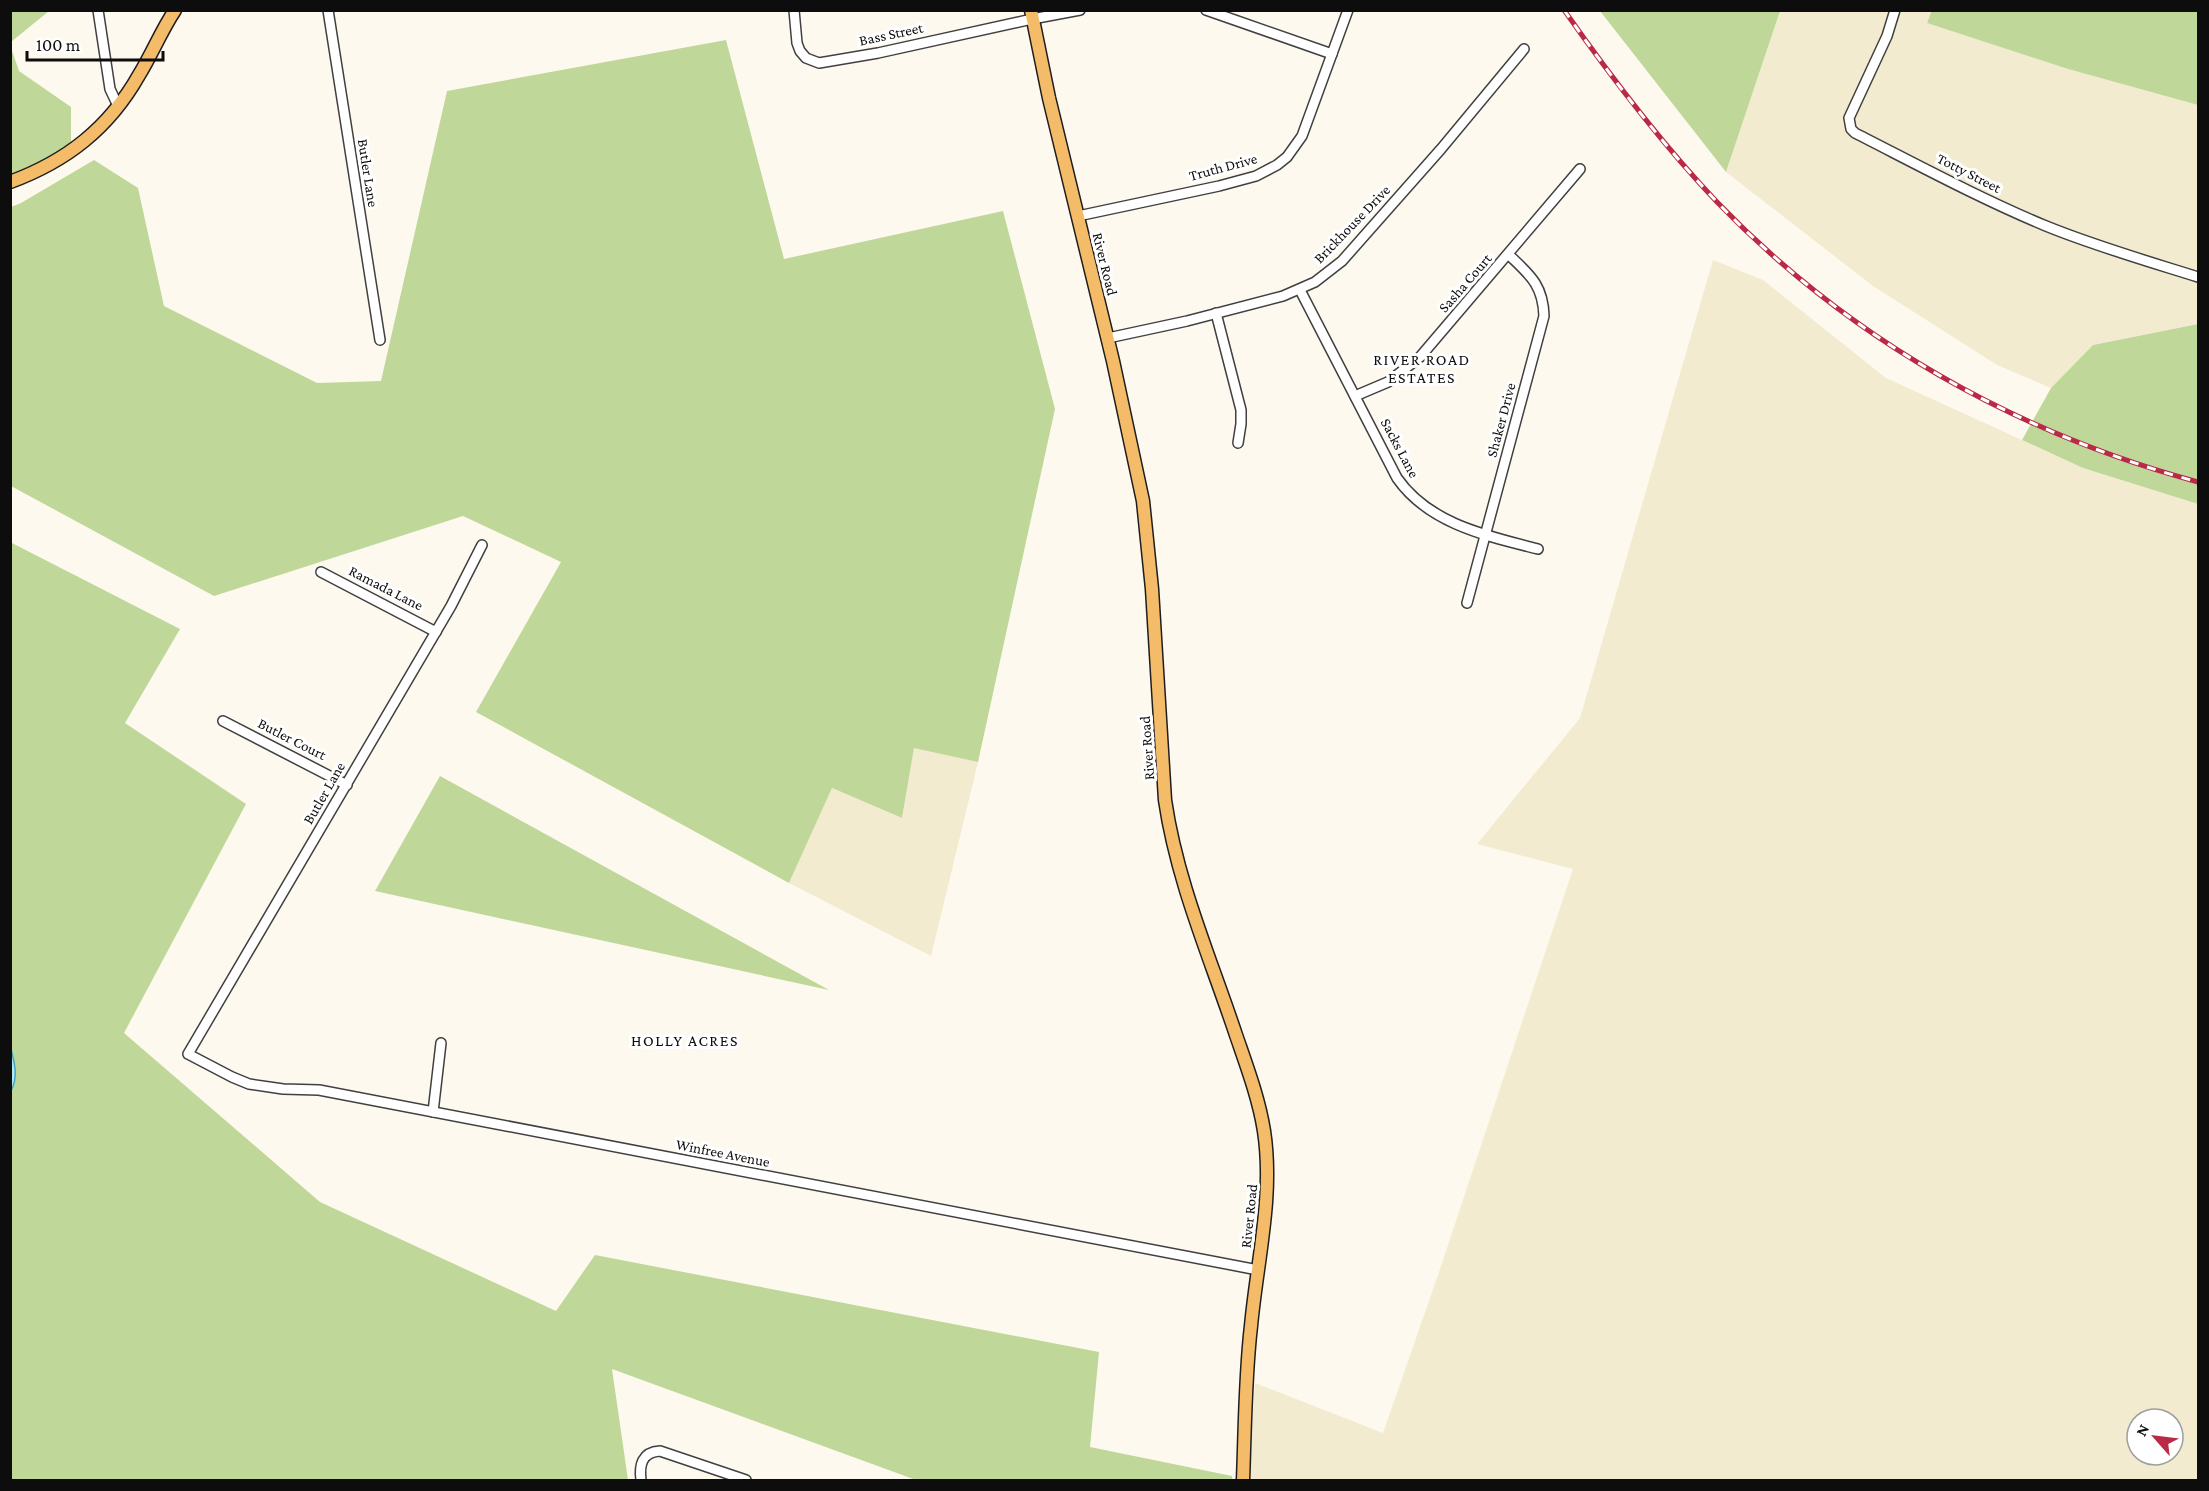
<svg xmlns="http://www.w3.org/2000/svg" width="2209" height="1491" font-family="'Crimson Pro',serif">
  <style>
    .farmland { fill: #f3ebcf; fill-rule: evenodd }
    .forest { fill: #bfd899 }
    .water { fill: #b4e6f4; stroke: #3ea7c9; stroke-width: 1.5 }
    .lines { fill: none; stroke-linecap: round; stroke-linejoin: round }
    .minor-casing { stroke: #404040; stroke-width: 12 }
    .major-casing { stroke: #1e1e1e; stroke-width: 15 }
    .minor { stroke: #fff; stroke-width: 9 }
    .major { stroke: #f4bc69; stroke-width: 12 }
    .rail-casing { stroke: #b92a47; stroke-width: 5 }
    .rail { stroke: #fff; stroke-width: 3; stroke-dasharray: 9; stroke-linecap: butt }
    .labels { text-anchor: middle; stroke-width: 6; stroke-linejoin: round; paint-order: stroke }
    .street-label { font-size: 15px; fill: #0d0d0d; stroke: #fff }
    .neighbourhood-label { font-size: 16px; letter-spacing: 1.5px; fill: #0d0d0d; stroke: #fff }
  </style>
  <rect width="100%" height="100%" fill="#fef9ee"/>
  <g class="farmland">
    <polygon points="1780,11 1932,11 1927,23 2068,69 2198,105 2198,324 2093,345 2051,388 1997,365 1873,286 1726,172"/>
    <path d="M1713,260l50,20 123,98 197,90 115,36v976h-950l7,-97 128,50 55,-158 135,-406 -96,-25 103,-126zM2137,1419h36v36h-36z"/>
    <polygon points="914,747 978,762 931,956 789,883 832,788 902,818"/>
  </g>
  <g class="forest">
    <polygon points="11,10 49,10 49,11 11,42"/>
    <polygon points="1932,10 2198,11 2198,105 2068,69 1927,23"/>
    <polygon points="1600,11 1780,11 1726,172"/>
    <polygon points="726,40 784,259 1003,211 1055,409 978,762 914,748 902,818 832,788 789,883 476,712 561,562 463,516 214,596 11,486 11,207 21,203 94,160 138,188 164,306 317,383 381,381 447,91"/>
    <polygon points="10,45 19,71 71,107 71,152 10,182"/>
    <polygon points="2198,324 2198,504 2083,468 2022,440 2051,388 2093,345"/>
    <polygon points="10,542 180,629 125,723 246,804 124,1033 320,1202 556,1311 595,1255 1099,1352 1090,1447 1232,1476 1232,1480 916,1480 612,1369 628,1480 11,1480"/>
    <polygon points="440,776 829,990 375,891"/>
  </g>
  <path class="water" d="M10,1045c4,16 9,31 1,46z"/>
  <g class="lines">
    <g class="minor-casing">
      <g id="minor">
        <polyline points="98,10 110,89 118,106"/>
        <polyline points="328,10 380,340"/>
        <polyline points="794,10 797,43 800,51 806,58 819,63 878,53 1032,19 1080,10"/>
        <polyline points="1206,10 1332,54"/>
        <path d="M1895,10l-8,26 -38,82 2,11 4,4c63,32 126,66 191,93 49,20 101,35 152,51"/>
        <polyline points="1078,216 1219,186 1256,176 1277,165 1287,157 1302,136 1348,10"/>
        <path d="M1300,290l97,188c32,46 90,58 141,71"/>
        <polyline points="1216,313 1241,410 1241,424 1238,443"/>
        <polyline points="1108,338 1187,321 1283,296 1315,282 1342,261 1441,149 1524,49"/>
        <polyline points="1355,396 1388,382 1420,357 1580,169"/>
        <polyline points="482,545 451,606 188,1054 232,1077 249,1084 283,1089 319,1090 1258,1270"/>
        <polyline points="321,572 436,632"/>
        <path d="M1467,603l77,-287c-1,-31 -14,-41 -35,-61"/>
        <polyline points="223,721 347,785"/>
        <polyline points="433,1112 441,1043"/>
        <path d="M641,1480c-2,-15 1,-28 19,-29l86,29"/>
      </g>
    </g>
    <g class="major-casing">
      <g id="major">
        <path d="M1031,10l18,88 64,263 30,140 9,88 13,211c12,82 45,157 71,235 11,32 23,64 28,96 10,65 -7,130 -13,195 -6,51 -6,103 -8,154"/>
        <path d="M10,182c57,-21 99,-54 129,-107 13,-21 22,-44 36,-65"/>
      </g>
    </g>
    <use href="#minor" class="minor"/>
    <use href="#major" class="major"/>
    <g class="rail-casing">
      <path id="rail" d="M1564,10c47,67 97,133 153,192 132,137 299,231 481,280"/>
    </g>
    <use href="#rail" class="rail"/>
  </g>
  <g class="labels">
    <g class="street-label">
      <text transform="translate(891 34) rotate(-12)" y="5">Bass Street</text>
      <text transform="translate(1223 167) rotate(-15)" y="5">Truth Drive</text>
      <text transform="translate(368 173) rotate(81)" y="5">Butler Lane</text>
      <text transform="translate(1969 173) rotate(27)" y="5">Totty Street</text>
      <text transform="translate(1352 224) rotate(-46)" y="5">Brickhouse Drive</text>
      <text transform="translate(1105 264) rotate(76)" y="5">River Road</text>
      <text transform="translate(1465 283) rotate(-49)" y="5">Sasha Court</text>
      <text transform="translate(1501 420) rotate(-75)" y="5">Shaker Drive</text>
      <text transform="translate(1400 448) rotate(62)" y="5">Sacks Lane</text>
      <text transform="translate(386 588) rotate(27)" y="5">Ramada Lane</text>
      <text transform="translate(292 739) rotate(27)" y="5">Butler Court</text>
      <text transform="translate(1147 748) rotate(-94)" y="5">River Road</text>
      <text transform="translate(324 793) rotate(-60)" y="5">Butler Lane</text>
      <text transform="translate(723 1153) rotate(11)" y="5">Winfree Avenue</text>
      <text transform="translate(1249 1216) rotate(-84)" y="5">River Road</text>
    </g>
    <g class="neighbourhood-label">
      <text x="1422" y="365">RIVER ROAD<tspan x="1422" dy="18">ESTATES</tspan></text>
      <text x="685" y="1046">HOLLY ACRES</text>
    </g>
  </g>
  <rect width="2209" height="1491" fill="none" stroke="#0d0d0d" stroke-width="24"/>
  <g transform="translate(2155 1437) rotate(298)"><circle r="28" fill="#ffffff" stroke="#9e9e9e" stroke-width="1.5"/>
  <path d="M0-4.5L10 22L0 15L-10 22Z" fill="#b92a47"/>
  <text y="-9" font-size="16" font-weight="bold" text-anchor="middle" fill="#0d0d0d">N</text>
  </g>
  <path d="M27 51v9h136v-9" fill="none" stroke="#0d0d0d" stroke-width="3"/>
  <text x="36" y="51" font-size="18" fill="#0d0d0d" stroke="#ffffff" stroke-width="4.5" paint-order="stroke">100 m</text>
</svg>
